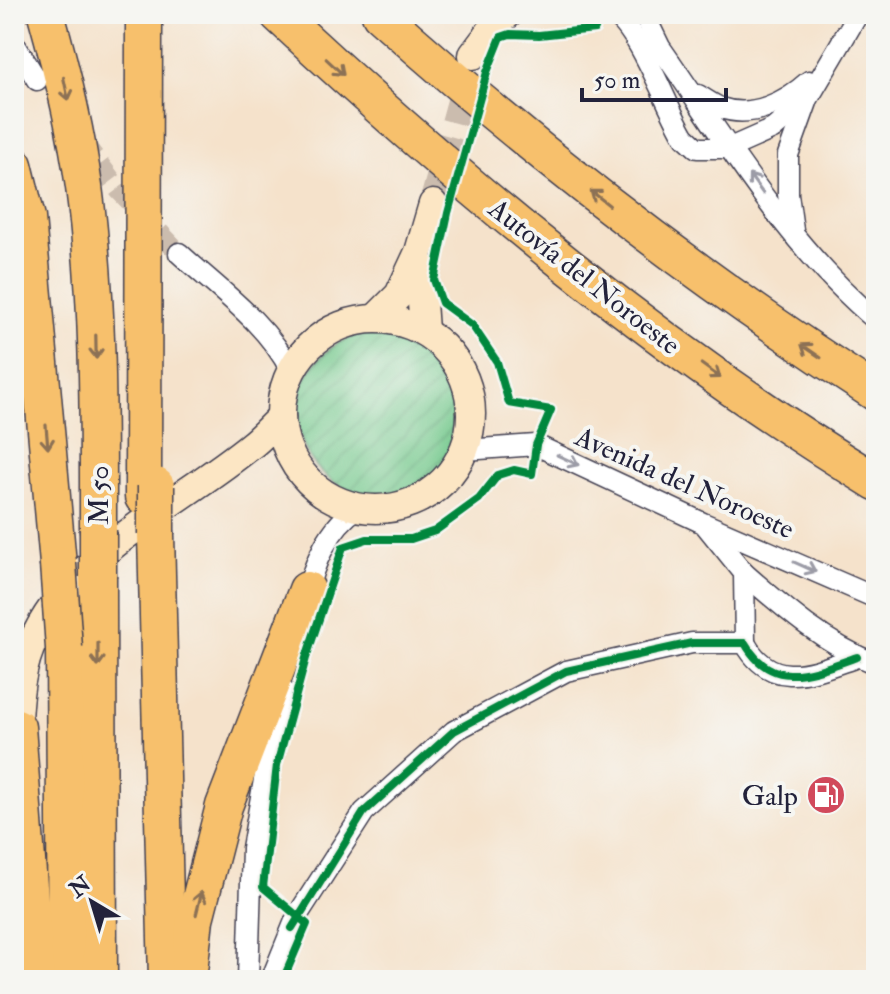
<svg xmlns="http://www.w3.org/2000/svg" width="890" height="994" font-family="'IM FELL Double Pica',serif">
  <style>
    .garden { fill: url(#garden-furrows); stroke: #4b7664; stroke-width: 2 }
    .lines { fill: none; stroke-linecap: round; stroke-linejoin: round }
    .street-tunnel { stroke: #cbbcae; stroke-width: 20; stroke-dasharray: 20 10; stroke-linecap: butt }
    .secondary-tunnel { stroke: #cbbcae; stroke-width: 28; stroke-dasharray: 28 14; stroke-linecap: butt }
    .street-casing { stroke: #423f51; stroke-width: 23 }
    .secondary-casing { stroke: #423f51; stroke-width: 31 }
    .highway-casing { stroke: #423f51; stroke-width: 39 }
    .street { stroke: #fff; stroke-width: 20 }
    .secondary { stroke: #fce6c4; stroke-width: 28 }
    .highway { stroke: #f7c06c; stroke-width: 36 }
    .highway-bridge-casing { stroke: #423f51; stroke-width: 39; stroke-linecap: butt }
    .highway-bridge { stroke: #f7c06c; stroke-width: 36 }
    .cycleway-casing { stroke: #f6f6f2; stroke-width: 13 }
    .cycleway { stroke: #00873e; stroke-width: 8 }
    .oneway { stroke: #8c7154 }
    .oneway2 { stroke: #9c9ca7 }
    .labels { text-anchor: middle; stroke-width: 8; stroke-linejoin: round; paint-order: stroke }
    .street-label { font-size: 28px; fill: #22223b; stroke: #f6f6f2 }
    .poi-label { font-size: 28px; fill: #22223b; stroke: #f6f6f2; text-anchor: end }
  </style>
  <defs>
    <pattern id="garden-furrows" width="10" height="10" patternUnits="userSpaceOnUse" patternTransform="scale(2)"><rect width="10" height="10" fill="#74c98d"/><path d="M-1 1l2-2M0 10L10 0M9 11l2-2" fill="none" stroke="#64ac7b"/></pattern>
  </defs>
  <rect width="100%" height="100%" fill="#f6f6f2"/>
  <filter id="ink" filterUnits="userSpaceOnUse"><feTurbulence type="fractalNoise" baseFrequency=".0125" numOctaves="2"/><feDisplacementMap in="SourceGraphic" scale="16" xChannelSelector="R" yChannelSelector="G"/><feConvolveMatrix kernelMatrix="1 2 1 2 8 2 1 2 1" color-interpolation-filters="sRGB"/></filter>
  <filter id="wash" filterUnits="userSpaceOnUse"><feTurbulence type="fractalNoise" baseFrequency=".006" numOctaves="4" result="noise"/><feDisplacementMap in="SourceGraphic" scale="32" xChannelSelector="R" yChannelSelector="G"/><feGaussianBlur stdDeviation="1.8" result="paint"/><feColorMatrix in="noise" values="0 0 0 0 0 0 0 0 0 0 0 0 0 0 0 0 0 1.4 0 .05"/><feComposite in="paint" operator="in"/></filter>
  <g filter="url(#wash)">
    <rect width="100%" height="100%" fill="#f5e2cb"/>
    <circle class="garden" cx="379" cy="414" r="82"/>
  </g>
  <g filter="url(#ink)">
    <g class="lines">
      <polyline class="street-tunnel" points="82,141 119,190 179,253"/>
      <polyline class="secondary-tunnel" points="433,204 469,72"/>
      <g class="street-casing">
        <g id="street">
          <path d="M612,14c26,11 56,97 73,123l12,11h33l43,-19 35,-30 50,-85"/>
          <path d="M644,14l16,33c66,94 128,199 216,273"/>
          <polyline points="14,43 37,80"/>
          <path d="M698,95c7,4 15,10 23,13 31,11 65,-6 88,-27"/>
          <polyline points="793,230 788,194 788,155 807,102"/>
          <path d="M179,253c39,36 88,70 112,118"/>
          <polyline points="465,450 536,445 703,523 876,598"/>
          <polyline points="706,526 744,573 745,643"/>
          <path d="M744,573c41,36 81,71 132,91"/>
          <path d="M306,598c7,-34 23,-72 52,-90"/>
          <polyline points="248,980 252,848 269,752 284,691"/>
          <path d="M271,980l26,-64 67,-104 90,-81 112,-60 126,-28h53c28,50 70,28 112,14"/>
        </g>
      </g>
      <g class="secondary-casing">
        <g id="secondary">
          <polyline points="473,55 497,23 508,14"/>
          <polyline points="419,261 424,330"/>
          <polyline points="376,318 399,295 419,252 433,204"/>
          <circle cx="376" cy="414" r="95"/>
          <path d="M16,745c1,-32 2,-67 14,-97 38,-93 146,-142 220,-202 11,-8 20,-19 31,-29"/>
        </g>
      </g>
      <g class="highway-casing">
        <g id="highway">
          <path d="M46,14c16,57 30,115 38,173 15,113 14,229 14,343"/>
          <path d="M278,14c185,173 381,336 598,468"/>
          <path d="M380,14c155,139 320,266 496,379"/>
          <polyline points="14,165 27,218 58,564"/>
          <polyline points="143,497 144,14"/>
          <polyline points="156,534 167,980"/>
          <polyline points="98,577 99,980"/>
          <polyline points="64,648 66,980"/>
          <polyline points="17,727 36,980"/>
          <polyline points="188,980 195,919 224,806 307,590"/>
        </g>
      </g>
      <use href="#street" class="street"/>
      <use href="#secondary" class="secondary"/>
      <use href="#highway" class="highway"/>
      <g class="highway-bridge-casing">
        <g id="highway-bridge">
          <polyline points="156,534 156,486"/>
          <polyline points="58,564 64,648"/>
          <polyline points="98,577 98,530"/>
        </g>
      </g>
      <use href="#highway-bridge" class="highway-bridge"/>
      <g class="cycleway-casing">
        <g id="cycleway">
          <path d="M292,928l72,-116 90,-81 112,-60 126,-28h53c28,50 70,28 112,14"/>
          <polyline points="283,980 307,924 263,887 277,765 306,658 343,547 367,539 411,539 435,531 479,499 498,475 514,470 532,474 536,445 551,410 509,403 497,362 472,325 442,303 434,280 448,213 487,72 501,37 510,34 539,35 595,29 598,17 602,14"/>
        </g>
      </g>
      <use href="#cycleway" class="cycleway"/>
    </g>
    <defs><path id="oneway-shaft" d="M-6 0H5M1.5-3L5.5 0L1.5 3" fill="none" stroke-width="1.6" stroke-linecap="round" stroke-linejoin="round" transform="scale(2)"/></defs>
    <g class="oneway">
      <use href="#oneway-shaft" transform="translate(335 67) rotate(43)"/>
      <use href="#oneway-shaft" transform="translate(66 89) rotate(78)"/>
      <use href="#oneway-shaft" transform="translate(600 198) rotate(-142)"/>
      <use href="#oneway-shaft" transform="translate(96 347) rotate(89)"/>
      <use href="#oneway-shaft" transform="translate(811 351) rotate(-146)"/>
      <use href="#oneway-shaft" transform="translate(711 371) rotate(36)"/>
      <use href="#oneway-shaft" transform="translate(47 437) rotate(85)"/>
      <use href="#oneway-shaft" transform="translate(98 655) rotate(90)"/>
      <use href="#oneway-shaft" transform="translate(199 903) rotate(-76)"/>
    </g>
    <g class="oneway2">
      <use href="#oneway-shaft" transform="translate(756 184) rotate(-126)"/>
      <use href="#oneway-shaft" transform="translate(568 460) rotate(25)"/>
      <use href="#oneway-shaft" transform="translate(805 567) rotate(24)"/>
    </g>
  </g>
  <defs>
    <g id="fuel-disc" transform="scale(2)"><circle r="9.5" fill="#d1495b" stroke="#f6f6f2"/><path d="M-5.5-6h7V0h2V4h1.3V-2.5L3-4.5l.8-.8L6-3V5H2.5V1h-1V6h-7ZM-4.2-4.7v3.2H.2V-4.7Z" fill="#fff"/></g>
  </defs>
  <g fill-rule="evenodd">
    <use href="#fuel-disc" x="826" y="795"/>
  </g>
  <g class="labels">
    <g class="street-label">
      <text transform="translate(585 276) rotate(38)" y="10">Autovía del Noroeste</text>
      <text transform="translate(685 482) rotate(24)" y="10">Avenida del Noroeste</text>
      <text transform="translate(98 495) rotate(-90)" y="10">M 50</text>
    </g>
    <g class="poi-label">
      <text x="798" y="805">Galp</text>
    </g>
  </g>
  <rect width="890" height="994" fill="none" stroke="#f6f6f2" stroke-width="48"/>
  <g transform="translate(92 902) rotate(322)" stroke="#f6f6f2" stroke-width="6" paint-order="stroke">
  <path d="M0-6L14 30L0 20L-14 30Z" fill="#22223b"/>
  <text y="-12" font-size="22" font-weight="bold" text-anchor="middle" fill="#22223b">N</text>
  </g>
  <path d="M582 88v12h144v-12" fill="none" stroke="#22223b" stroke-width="4"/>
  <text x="594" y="88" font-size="24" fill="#22223b" stroke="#f6f6f2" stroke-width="6" paint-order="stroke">50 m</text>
</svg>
